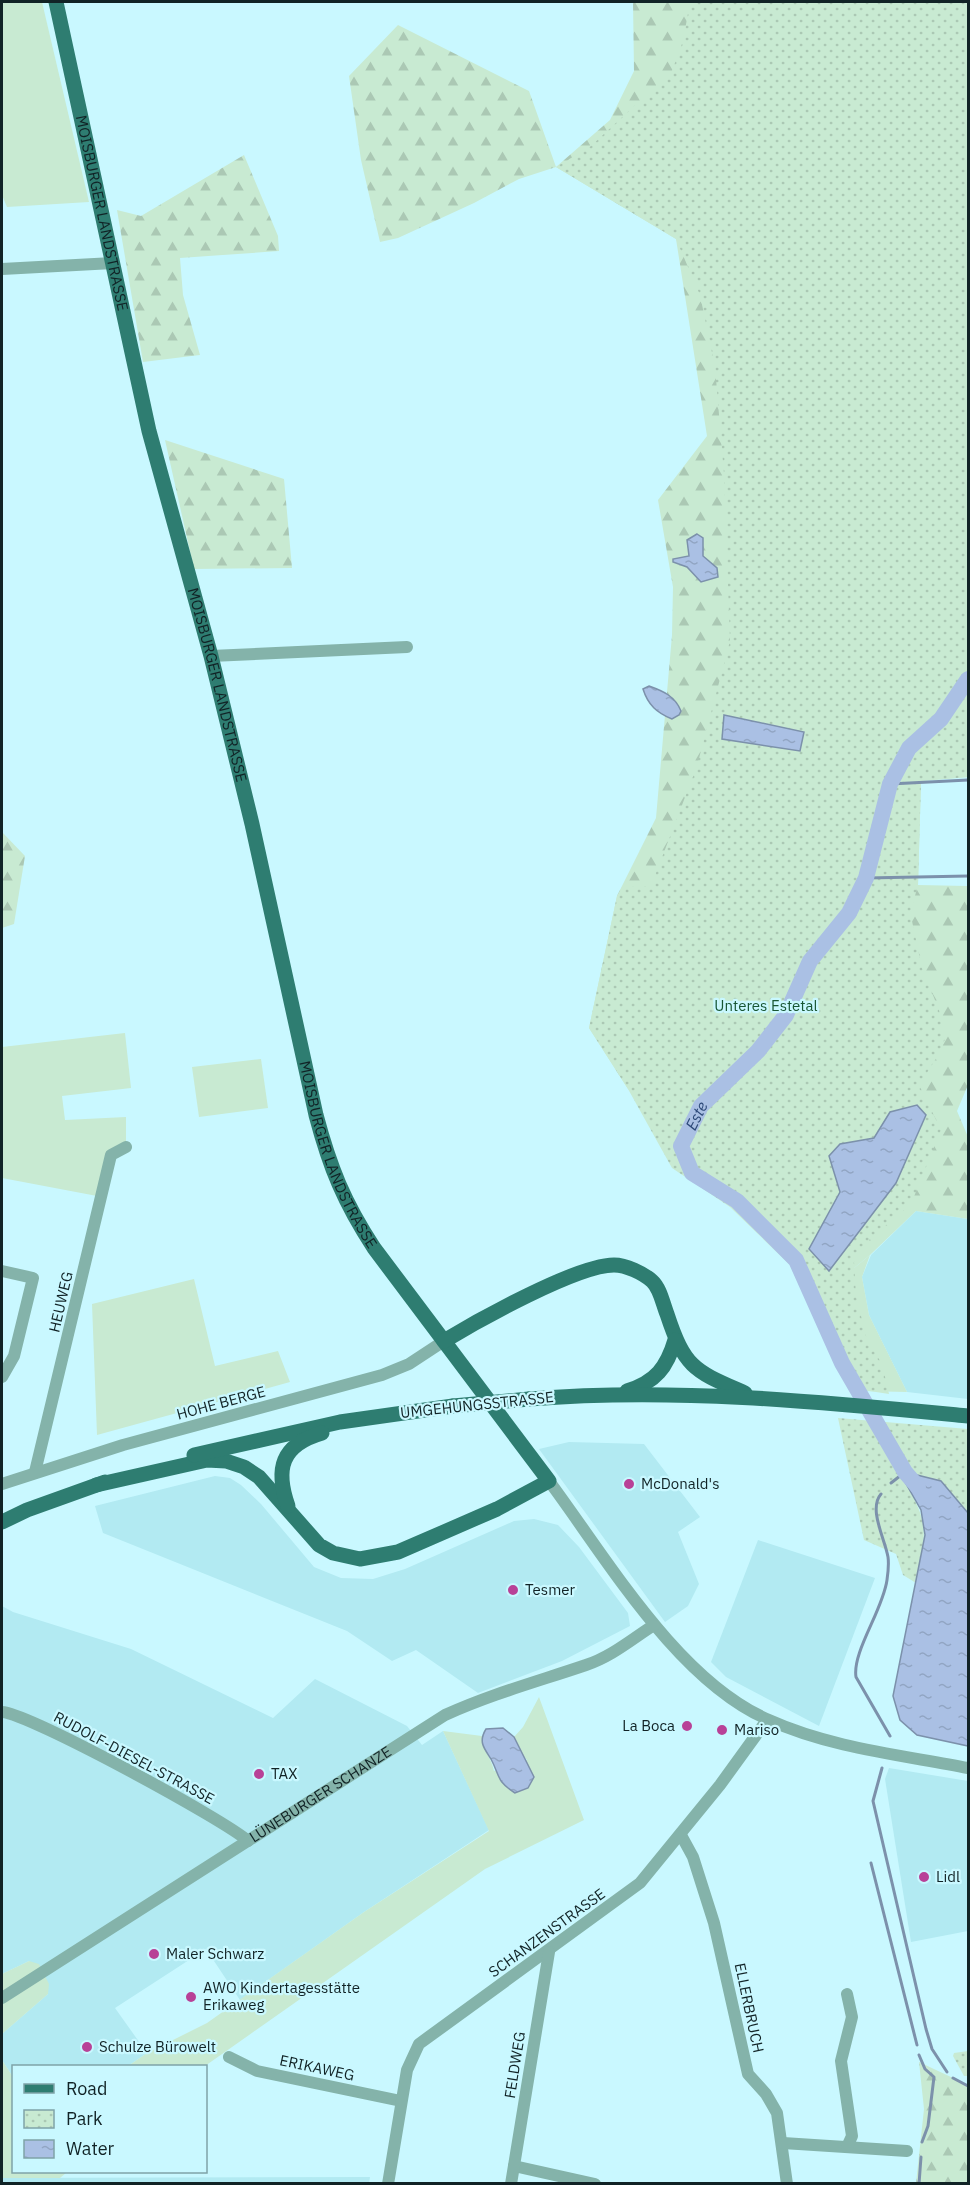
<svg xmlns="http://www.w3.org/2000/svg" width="970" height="2185" font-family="'IBM Plex Sans',sans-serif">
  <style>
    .built { fill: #b2eaf2 }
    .grass { fill: #c8ead2 }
    .forest { fill: url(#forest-firs) }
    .park { fill: url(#park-dots) }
    .water { fill: url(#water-ripples); stroke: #7c91ab; stroke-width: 1.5 }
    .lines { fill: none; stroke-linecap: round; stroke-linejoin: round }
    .stream { stroke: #7c91ab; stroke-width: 3 }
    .river { stroke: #aac0e4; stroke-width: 16 }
    .minor { stroke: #84b3aa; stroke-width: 12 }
    .major { stroke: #2e7d71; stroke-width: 15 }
    .major-bridge { stroke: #2e7d71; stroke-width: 15 }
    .poi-dot { fill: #b84197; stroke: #c9f8ff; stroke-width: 2 }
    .labels { text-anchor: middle; stroke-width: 4.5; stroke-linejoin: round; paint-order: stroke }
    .street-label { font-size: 15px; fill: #112326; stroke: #c9f8ff }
    .park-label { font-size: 15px; fill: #185633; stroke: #c9f8ff }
    .poi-label { font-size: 15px; fill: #112326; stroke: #c9f8ff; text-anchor: start }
    .water-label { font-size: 16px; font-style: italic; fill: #2e4a79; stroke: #c9f8ff }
  </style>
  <defs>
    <pattern id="forest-firs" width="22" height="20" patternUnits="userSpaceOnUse" patternTransform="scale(1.5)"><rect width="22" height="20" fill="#c8ead2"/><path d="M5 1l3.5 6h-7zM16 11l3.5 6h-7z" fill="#abc8b4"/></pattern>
    <pattern id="park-dots" width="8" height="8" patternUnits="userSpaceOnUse" patternTransform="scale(1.5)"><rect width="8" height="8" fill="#c8ead2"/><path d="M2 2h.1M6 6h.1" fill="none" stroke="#abc8b4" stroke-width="1.8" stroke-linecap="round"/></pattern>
    <pattern id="water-ripples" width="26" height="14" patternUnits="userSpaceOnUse" patternTransform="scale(1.5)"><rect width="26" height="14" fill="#aac0e4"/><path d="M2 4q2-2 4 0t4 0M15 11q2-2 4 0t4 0" fill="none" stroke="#91a5c3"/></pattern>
  </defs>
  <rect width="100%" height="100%" fill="#c9f8ff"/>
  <g class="built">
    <polygon points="916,1211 968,1219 968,1399 907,1392 869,1315 862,1277 871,1255"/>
    <polygon points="569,1442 644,1444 700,1517 678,1532 699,1584 688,1606 665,1622 539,1449"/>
    <polygon points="215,1476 230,1478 241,1485 261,1504 314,1567 341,1578 373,1579 405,1569 514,1521 534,1519 558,1525 579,1547 628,1613 630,1626 562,1661 478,1693 416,1650 392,1661 347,1631 103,1533 95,1506"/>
    <polygon points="758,1540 875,1578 819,1726 726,1677 711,1662"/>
    <polygon points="2,1606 13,1612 131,1649 273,1718 315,1679 407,1726 422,1745 443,1731 489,1830 364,1912 240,2000 206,1949 115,2008 147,2053 128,2066 14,2066 13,2077 2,2060 2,2034 48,1994 29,1961 2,1974"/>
    <polygon points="889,1768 968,1781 968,1931 911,1942 885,1779"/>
    <polygon points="370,2177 369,2184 2,2184 2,2178"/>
  </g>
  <g class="grass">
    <polygon points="2,2 42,2 89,202 7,207 2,195"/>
    <polygon points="125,1033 131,1088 62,1096 65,1120 126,1117 126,1147 111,1155 97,1196 2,1178 2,1047"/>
    <polygon points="261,1059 268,1108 199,1117 192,1067"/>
    <polygon points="870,1255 862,1277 869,1315 907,1392 862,1391 820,1296"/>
    <polygon points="194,1279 215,1366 278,1351 290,1382 97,1435 92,1304"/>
    <path d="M539,1697l45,123 -99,49 -280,197h-77l19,-13 60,-30 157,-111 125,-81 -46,-100 39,5c1,15 9,21 12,35l33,-11 -10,-12 -3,-11 9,-10z"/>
    <polygon points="29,1961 39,1964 49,1984 48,1994 2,2034 2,1974"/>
    <polygon points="2,2060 13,2077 14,2172 67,2172 60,2178 2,2178"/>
  </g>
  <g class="forest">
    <polygon points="633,2 968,2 968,777 921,781 918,885 968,886 968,1085 957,1111 968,1137 968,1219 916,1211 870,1255 820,1296 628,1089 589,1028 617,896 656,818 672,635 673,587 658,500 707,436 676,239 556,167 519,179 474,203 398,238 380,242 361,160 349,76 398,25 529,91 556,167 610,120 634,71"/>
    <polygon points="244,155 278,236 279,251 180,258 183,295 200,355 143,362 117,210 141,216"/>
    <polygon points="165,440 284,479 292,568 194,569"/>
    <polygon points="2,832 25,856 14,924 2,928"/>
    <polygon points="919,2062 968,2085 968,2183 916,2183 924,2109"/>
  </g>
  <g class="park">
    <polygon points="690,2 968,2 968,777 921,781 918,885 913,903 912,921 922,968 939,1010 945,1039 939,1054 919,1085 941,1130 911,1204 870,1239 854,1262 856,1296 867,1340 882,1364 889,1394 850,1388 836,1366 790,1265 730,1207 672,1168 628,1089 589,1028 617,896 622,887 651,886 697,766 730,641 724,474 715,367 700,295 676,239 556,167 591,146 672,71 683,41"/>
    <path d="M838,1418l130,11v84l-27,-32 -40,-6c29,50 26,53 15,108l-13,-8 -7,-21 -32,-14z"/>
    <polygon points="968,2051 968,2076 964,2076 953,2056 954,2053"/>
  </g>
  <g class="water">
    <polygon points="697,534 703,538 703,556 717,568 718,577 701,582 687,567 673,562 673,559 689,556 687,540"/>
    <path d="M649,686c14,5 26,10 32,25l-2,4 -7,4c-15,-6 -24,-14 -29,-30z"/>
    <polygon points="724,715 804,732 800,751 722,739"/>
    <polygon points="917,1105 926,1115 896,1183 829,1271 809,1249 840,1192 829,1156 840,1144 874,1138 890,1112"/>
    <polygon points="905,1472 941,1481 968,1513 968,1746 917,1735 900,1720 893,1696 925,1535 921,1510 901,1475"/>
    <path d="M503,1728l11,9 20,40 -6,11 -13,5c-19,-12 -15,-17 -24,-34 -7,-11 -13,-17 -5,-30z"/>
  </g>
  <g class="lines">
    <g class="stream">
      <polyline points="890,784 968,780"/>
      <polyline points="866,878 968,876"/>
      <polyline points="891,1483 905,1472"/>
      <path d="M881,1494c-13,15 4,45 7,63 1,7 0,16 -1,23 -4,30 -35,72 -31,97l34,59"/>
      <polyline points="882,1768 873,1801 926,2029 932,2049 947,2072"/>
      <polyline points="871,1863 917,2045"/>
      <polyline points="919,2055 925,2069 934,2077 928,2126 922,2142"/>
      <polyline points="953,2078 968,2086"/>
      <polyline points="919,2184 921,2157"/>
    </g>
    <path class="river" id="s1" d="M918,1487l-13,-15 -63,-109 -46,-103 -59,-59 -45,-28 -11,-27 20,-40 57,-55 28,-36 24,-54 39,-48 17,-35 24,-94 19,-36 32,-29 27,-40"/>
    <g class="minor">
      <polyline points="2,269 113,263"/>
      <polyline points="211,656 407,647"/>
      <polyline points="2,1271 33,1278 14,1356 2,1377"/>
      <polyline points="35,1472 111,1155 126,1147"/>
      <path d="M549,1481c58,78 129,200 220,239 62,28 133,35 199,48"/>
      <polyline points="2,1484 123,1445 382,1375 409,1364 444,1341"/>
      <path d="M2,1712c26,1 223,108 246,129"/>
      <polyline points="681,1835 693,1857 714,1923 748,2074 766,2094 777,2113 787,2184"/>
      <path id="s2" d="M2,1998l443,-283c46,-21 94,-34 141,-50 25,-8 46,-26 68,-40"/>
      <polyline points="229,2057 257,2071 401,2101"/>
      <polyline points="783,2143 907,2151"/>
      <polyline points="847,2147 852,2136 841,2061 852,2017 847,1994"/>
      <polyline points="514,2166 595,2184"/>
      <polyline points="388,2184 407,2070 419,2044 640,1883 720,1785 767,1720"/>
      <polyline points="511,2184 549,1952"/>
    </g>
    <g class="major">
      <path id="s3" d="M56,2l93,429 62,225 41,168 64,291c14,53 28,87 58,133l175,233 -52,28 -99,43 -38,7 -27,-6 -14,-8 -60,-68 -15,-10 -18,-6 -19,-1 -111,25"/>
      <path d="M444,1341c33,-20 133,-76 170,-76 12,0 29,8 38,16 8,7 11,23 15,33 18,55 28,57 78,79"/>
      <path d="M627,1391c29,-9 40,-24 48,-51"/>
      <path d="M529,1399c147,-12 294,3 439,17"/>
      <polyline points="194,1455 340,1422 453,1406"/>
      <path d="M288,1506c-13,-37 -7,-61 34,-73"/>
      <polyline points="2,1522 27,1510 105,1482"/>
    </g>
    <polyline class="major-bridge" points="453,1406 529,1399"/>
  </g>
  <g class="poi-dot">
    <circle cx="629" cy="1484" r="6"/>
    <circle cx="513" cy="1590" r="6"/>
    <circle cx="687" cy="1726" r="6"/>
    <circle cx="722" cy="1730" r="6"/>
    <circle cx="259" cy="1774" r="6"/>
    <circle cx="924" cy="1877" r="6"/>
    <circle cx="154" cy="1954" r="6"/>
    <circle cx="191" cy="1997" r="6"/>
    <circle cx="87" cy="2047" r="6"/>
  </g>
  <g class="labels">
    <g class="street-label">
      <text dy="5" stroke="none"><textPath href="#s3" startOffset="216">MOISBURGER LANDSTRASSE</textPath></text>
      <text dy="5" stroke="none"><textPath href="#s3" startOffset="702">MOISBURGER LANDSTRASSE</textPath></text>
      <text dy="5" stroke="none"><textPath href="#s3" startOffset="1188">MOISBURGER LANDSTRASSE</textPath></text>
      <text transform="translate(61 1302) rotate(-77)" y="5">HEUWEG</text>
      <text transform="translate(221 1403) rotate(-15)" y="5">HOHE BERGE</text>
      <text transform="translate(477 1405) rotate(-6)" y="5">UMGEHUNGSSTRASSE</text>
      <text transform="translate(134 1758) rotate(28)" y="5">RUDOLF-DIESEL-STRASSE</text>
      <text dy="5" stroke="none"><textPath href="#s2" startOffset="378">LÜNEBURGER SCHANZE</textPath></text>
      <text transform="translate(547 1933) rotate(-36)" y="5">SCHANZENSTRASSE</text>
      <text transform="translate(749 2008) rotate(78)" y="5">ELLERBRUCH</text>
      <text transform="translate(515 2065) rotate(-81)" y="5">FELDWEG</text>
      <text transform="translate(317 2068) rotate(12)" y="5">ERIKAWEG</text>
    </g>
    <g class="park-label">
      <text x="766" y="1011">Unteres Estetal</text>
    </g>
    <g class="poi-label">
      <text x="641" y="1489">McDonald's</text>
      <text x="525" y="1595">Tesmer</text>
      <text x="675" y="1731" text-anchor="end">La Boca</text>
      <text x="734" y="1735">Mariso</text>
      <text x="271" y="1779">TAX</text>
      <text x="936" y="1882">Lidl</text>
      <text x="166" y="1959">Maler Schwarz</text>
      <text x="203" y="1993">AWO Kindertagesstätte<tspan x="203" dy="17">Erikaweg</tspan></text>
      <text x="99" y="2052">Schulze Bürowelt</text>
    </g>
    <g class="water-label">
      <text dy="6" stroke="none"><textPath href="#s1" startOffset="458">Este</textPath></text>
    </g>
  </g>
  <rect width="970" height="2185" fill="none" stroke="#112326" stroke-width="6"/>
  <rect x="12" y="2065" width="195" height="108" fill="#c9f8ff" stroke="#7fa3a8" stroke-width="1.5"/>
  <rect x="24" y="2084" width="30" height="9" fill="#2e7d71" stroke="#7fa3a8" stroke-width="1.5"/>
  <text x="66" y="2095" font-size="18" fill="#112326">Road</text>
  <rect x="24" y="2110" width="30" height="18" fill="url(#park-dots)" stroke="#7fa3a8" stroke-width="1.5"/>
  <text x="66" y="2125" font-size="18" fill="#112326">Park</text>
  <rect x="24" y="2140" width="30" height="18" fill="url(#water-ripples)" stroke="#7fa3a8" stroke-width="1.5"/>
  <text x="66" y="2155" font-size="18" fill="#112326">Water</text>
</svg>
